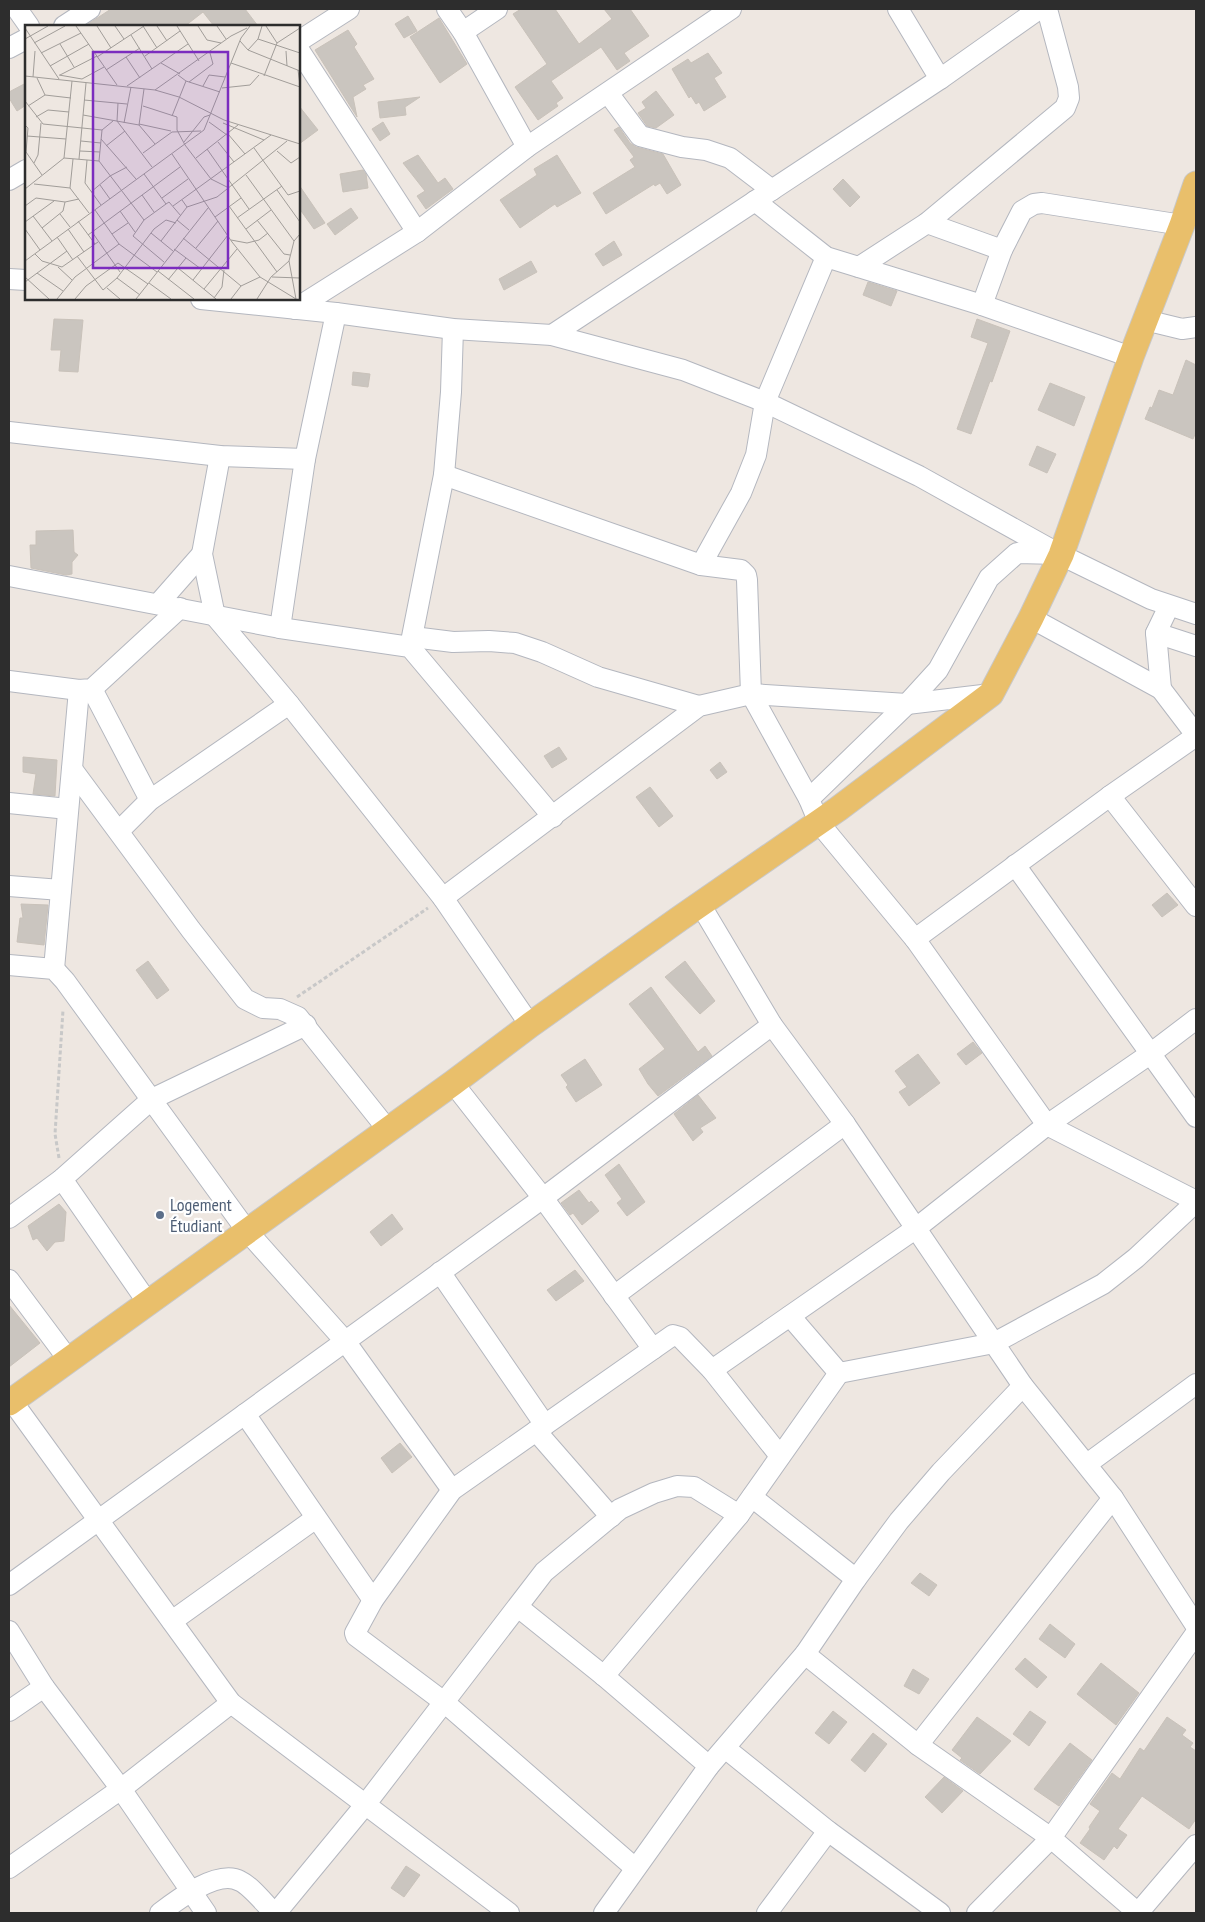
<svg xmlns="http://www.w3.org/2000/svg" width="1205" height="1922" font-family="'PT Sans Narrow',sans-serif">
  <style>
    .building { fill: #cac5bf; stroke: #c9c2ba }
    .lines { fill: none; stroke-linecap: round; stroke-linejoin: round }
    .minor-casing { stroke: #b4b7bf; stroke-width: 22 }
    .major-casing { stroke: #c8c8c8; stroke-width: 27 }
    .path { stroke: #c8c8c8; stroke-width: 3; stroke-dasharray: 4 2.5; stroke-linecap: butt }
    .minor { stroke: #fff; stroke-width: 20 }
    .major { stroke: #e9bf6b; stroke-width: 25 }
    .service-dot { fill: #5c6f8a; stroke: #fff; stroke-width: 2 }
    .labels { text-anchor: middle; stroke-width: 4.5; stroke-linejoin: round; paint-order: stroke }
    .service-label { font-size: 18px; fill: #4e5e75; stroke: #fff; text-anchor: start }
    .inset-road { fill: none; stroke: #a19d99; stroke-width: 1 }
    .view { fill: #7b2cbf; fill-opacity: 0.15; stroke: #7b2cbf; stroke-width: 2.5 }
    .inset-edge { fill: none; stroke: #2d2d2d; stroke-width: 2.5 }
  </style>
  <rect width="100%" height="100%" fill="#eee7e1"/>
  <g class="building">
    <polygon points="111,9 245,9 258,26 214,26 203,12 185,26 85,26"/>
    <polygon points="521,9 555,9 579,44 612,19 604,9 630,9 649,36 624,53 630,61 617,70 601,47 551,81 563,98 556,103 558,106 538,120 515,87 547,64 513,14"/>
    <polygon points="408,16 417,31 404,38 395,24"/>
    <polygon points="439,18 467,64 440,83 410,37"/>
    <polygon points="348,30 357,44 354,47 374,79 363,85 366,89 353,97 357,117 315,50"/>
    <polygon points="708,53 722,73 714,78 726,97 704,111 699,102 696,104 691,96 689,98 672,69 688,59 691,63"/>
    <polygon points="26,83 26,105 17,111 9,98 9,92"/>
    <polygon points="656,91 674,115 656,128 647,126 638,113 646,108 642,102"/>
    <polygon points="420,97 405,107 406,115 380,118 378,102"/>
    <polygon points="299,106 318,130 299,144"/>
    <polygon points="383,122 390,134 380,141 372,129"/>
    <polygon points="619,127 630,143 636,147 663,154 681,185 667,194 660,183 655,186 654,184 606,214 593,193 635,167 630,160 634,157 614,130"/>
    <polygon points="418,155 438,183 445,178 453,189 426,209 417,196 425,191 403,163"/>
    <polygon points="557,155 581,193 557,207 555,204 520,228 500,200 537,175 534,169"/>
    <polygon points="363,170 366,174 368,188 343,192 340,174"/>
    <polygon points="843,179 860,197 850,207 833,189"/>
    <polygon points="299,185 325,223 314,229 299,208"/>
    <polygon points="351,208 358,218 335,235 327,224"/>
    <polygon points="614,241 622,255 603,266 595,254"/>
    <polygon points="531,261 537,272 504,290 499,279"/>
    <polygon points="868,282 897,291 891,306 863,295"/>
    <polygon points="54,319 83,320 78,372 59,371 61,350 51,350"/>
    <polygon points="977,319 1010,331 992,382 990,381 971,434 957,429 988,343 971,337"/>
    <polygon points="1186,360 1196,365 1196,432 1193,439 1145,419 1150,407 1152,408 1159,390 1173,395"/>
    <polygon points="353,372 370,374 368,387 352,385"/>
    <polygon points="1050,383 1085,397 1074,426 1038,410"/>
    <polygon points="1037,446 1056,454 1047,473 1029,465"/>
    <polygon points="73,530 74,552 78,555 72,562 72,574 66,575 31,568 30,545 36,545 36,531"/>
    <polygon points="559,747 567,759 552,768 544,756"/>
    <polygon points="23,757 57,760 55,796 33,794 36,774 23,772"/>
    <polygon points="720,762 727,772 717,779 710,770"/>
    <polygon points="650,787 673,816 659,827 636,797"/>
    <polygon points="1167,893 1178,905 1162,917 1152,905"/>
    <polygon points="21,904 48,905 44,945 17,942 20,918 23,918"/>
    <polygon points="148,961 169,990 157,999 136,970"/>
    <polygon points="685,961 715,1001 700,1014 665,977"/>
    <polygon points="651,987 698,1052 705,1046 712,1056 658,1096 648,1084 639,1069 665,1049 629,1004"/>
    <polygon points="973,1042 982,1053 966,1065 957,1054"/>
    <polygon points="918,1054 940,1083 909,1106 899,1092 907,1087 895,1071"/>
    <polygon points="585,1059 602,1085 576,1102 566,1087 568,1085 561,1075"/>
    <polygon points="698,1095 716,1118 700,1128 703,1132 693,1141 674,1114"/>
    <polygon points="619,1164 645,1202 627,1216 617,1203 622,1199 605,1175"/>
    <polygon points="579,1190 589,1203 591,1201 599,1211 582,1225 573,1213 570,1215 561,1203"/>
    <polygon points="59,1204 66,1212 64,1241 55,1242 47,1251 37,1238 33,1240 28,1226"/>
    <polygon points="392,1214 403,1229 381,1246 370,1232"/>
    <polygon points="575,1270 584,1281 556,1301 547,1290"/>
    <polygon points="9,1305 40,1343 9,1367"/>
    <polygon points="400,1443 412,1457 392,1473 381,1458"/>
    <polygon points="920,1573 937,1585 929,1596 911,1583"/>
    <polygon points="1050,1624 1075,1644 1065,1658 1039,1639"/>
    <polygon points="1025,1658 1047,1677 1037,1688 1015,1669"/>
    <polygon points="1101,1663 1139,1693 1116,1725 1077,1694"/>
    <polygon points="913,1669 929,1679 919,1694 904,1686"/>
    <polygon points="833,1711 847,1722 829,1744 815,1733"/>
    <polygon points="1030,1711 1046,1722 1029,1746 1013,1734"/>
    <polygon points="977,1717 1011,1741 980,1774 960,1760 962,1758 952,1750"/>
    <polygon points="1167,1717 1186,1730 1182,1735 1193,1743 1190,1747 1196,1751 1196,1819 1189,1829 1142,1796 1118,1829 1127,1835 1117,1849 1114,1846 1104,1860 1080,1843 1090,1829 1089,1827 1100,1811 1090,1804 1112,1773 1120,1779 1140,1748 1144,1751"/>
    <polygon points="873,1733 887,1744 865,1772 851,1760"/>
    <polygon points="1070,1743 1092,1760 1059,1806 1034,1789"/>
    <polygon points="944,1777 963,1791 942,1813 925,1797"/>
    <polygon points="406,1866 420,1875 404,1897 391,1888"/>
  </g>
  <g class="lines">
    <g class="minor-casing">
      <g id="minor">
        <polyline points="17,9 29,26"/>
        <polyline points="447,9 463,32 527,147"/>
        <polyline points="898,9 940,79"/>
        <polyline points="64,26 90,9"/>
        <polyline points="463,32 497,9"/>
        <polyline points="299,41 349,9"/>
        <polyline points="9,48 26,39"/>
        <polyline points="299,50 417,232"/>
        <polyline points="608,93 640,136 682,147 706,150 730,158 772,190"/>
        <polyline points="9,180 26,170"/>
        <polyline points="755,201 826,257 982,305 1131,357"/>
        <polyline points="927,223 1002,250"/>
        <polyline points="859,267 927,223 1065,108 1069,98 1068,87 1047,9"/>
        <polyline points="9,279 26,280"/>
        <polyline points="201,299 336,313 453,329 552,335 683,370 765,402 919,476 1061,555 1151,599 1196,614"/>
        <polyline points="982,305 1002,250 1022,211 1034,204 1042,203 1182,225"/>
        <polyline points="295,309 417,232 527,147 731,9"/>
        <polyline points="1145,320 1182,329 1196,327"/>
        <polyline points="552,335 940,79 1039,9"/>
        <polyline points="9,432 220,456 305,459"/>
        <polyline points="220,456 202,554 215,616 289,704 443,898 530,1025"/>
        <polyline points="444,475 701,565 741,570 746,575 747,580 751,694 809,799 819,823 915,939 1047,1125 1196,1201"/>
        <polyline points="701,565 741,493 756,455 765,402 826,257"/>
        <polyline points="9,576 280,628 410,647 553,817"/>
        <polyline points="158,604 202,554"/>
        <polyline points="1031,618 1161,689 1196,735"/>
        <polyline points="280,628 305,459 336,313"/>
        <polyline points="1156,633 1196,646"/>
        <polyline points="413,637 453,642 489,641 515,643 542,652 598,677 699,706"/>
        <polyline points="410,647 444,475 451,392 453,329"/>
        <polyline points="9,681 79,690 92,689 180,608"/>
        <polyline points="92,689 150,800"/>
        <polyline points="1161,689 1156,633 1169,606"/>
        <polyline points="72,769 191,930 245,999 263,1008 280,1009 298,1017 388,1130"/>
        <polyline points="1110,796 1196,906"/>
        <polyline points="809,799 907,704 938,670 989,578 1017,553 1058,554"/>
        <polyline points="9,803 68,809"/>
        <polyline points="119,831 150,800 289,704"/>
        <polyline points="1015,865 1196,1117"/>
        <polyline points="9,886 61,890"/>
        <polyline points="443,898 699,706 751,694 907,704 991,694"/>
        <polyline points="700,904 772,1025 845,1124 1023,1386 1113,1498 1196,1626"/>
        <polyline points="915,939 1110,796 1196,736"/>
        <polyline points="9,965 54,969 65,981 247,1231 345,1341 452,1490"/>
        <polyline points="54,969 79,690"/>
        <polyline points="453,1083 543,1198 653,1349 673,1335 680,1337 712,1370 780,1456"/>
        <polyline points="62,1179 148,1303"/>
        <polyline points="9,1218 62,1179 152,1099 306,1025"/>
        <polyline points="440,1272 545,1425"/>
        <polyline points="9,1280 68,1359"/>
        <polyline points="614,1296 845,1124"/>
        <polyline points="790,1316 839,1373 994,1343 1103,1284 1136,1258 1196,1202"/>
        <polyline points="712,1370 915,1229 1047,1125 1150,1054 1196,1019"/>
        <polyline points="12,1401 231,1703 509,1913"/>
        <polyline points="245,1414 373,1600"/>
        <polyline points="536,1431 611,1517"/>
        <polyline points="1087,1464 1196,1384"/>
        <polyline points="752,1497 856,1579"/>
        <polyline points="9,1585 543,1198 772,1025"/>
        <polyline points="518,1607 604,1676 709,1766"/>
        <polyline points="172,1621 316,1518"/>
        <polyline points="9,1631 44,1687 121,1789 206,1913"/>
        <polyline points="805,1654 918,1745 1051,1838 1138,1913"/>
        <polyline points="604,1676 739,1515 839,1373"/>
        <polyline points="9,1711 44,1687"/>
        <polyline points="918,1745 1113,1498"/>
        <polyline points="725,1748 828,1831 940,1913"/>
        <polyline points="9,1868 121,1789 231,1703"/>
        <polyline points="635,1868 444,1702 356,1636 355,1633 373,1600 452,1490 653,1349"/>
        <path d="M160,1913c17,-13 58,-44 80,-32 11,5 25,23 34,32"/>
        <polyline points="276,1913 365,1805 544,1572 620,1509 654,1493 677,1486 694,1487 739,1515"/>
        <polyline points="604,1913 709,1766 805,1654 856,1579 899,1521 941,1472 1023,1386"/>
        <polyline points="767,1913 828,1831"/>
        <polyline points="977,1913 1051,1838 1196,1633"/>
        <polyline points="1138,1913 1196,1845"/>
      </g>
    </g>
    <g class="major-casing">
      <polyline id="major" points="9,1403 453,1083 530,1025 679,919 838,809 991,694 1031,618 1061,555 1131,357 1182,225 1196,184"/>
    </g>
    <g class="path">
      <polyline points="297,997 428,908"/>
      <polyline points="59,1158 55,1134 63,1010"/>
    </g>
    <use href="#minor" class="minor"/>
    <use href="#major" class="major"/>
  </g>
  <circle class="service-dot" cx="160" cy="1215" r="5"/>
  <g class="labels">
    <g class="service-label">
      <text x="170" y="1211">Logement<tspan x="170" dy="21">Étudiant</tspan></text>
    </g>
  </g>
  <g transform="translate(25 25)">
    <rect width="275" height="275" fill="#eee7e1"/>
    <path class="inset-road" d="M51,1l41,59M72,1l14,22M90,1l9,13M118,1l14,22M132,1l10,15M152,1l22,35M173,1l9,14 14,3M192,1l9,13M0,3l34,51M106,10l21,34M0,14l23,-13M233,14l42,14M215,16l8,9 52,21M9,18l31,-17M252,18l23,-15M35,19l14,23M223,25l10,-11 4,-13M261,26l1,15M16,28l40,-20M120,31l35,-25M72,32l47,-31M101,32l14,21M136,38l19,11M206,38l69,24M25,41l39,-22M81,45l34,-22M273,45l2,15M34,50l23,4 22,-12M35,50l37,-19M153,50l8,6 34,11M0,51l130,14 24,7 45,23 76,24M239,51l13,-33 -11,-17M8,52l2,-26M12,53l8,17M164,57l24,-18 -3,-11M102,61l61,-42M178,61l6,-11 16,2M197,63l28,-3 9,-10M130,65l76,-54 16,-8M59,75l43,4M0,76l18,23 59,6 11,-9M93,78l-1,18 35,46M3,81l17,-11 26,3M118,81l34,11v13l8,15 26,34 16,8M58,90l56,10 16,19M147,91l14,-35M11,92l12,-7 21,2M184,97l18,13M99,98l7,-36M198,98l41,17M114,99l32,7M0,100l3,3 -2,24 16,23M114,100l5,-36M77,105l-3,31 45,59M203,109l17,20M2,111l39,3M76,114l35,40M56,116l20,2M159,117l20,-25 6,-2M193,117l16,20M81,121l19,-15M229,123l34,47 12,-4M182,124l42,60M55,126l20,1M252,126l14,12 9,-6M118,128l29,-21 29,-1M147,129l60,88 28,35 36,22M39,133l35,3M171,133l42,-33M48,134l-3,29 19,25M54,134l7,-76M62,135l-2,23 16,22M9,138l4,-8 3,-32M119,149l22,30 3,-2 12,14M221,150l48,66M9,159l36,4M75,160l10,14M0,164l39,-31 8,-77M252,165l23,32M66,167l19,-16 17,-9M117,170l12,17M137,173l26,-19M157,175l5,7 30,-10 70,-56M0,181l11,-8 29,4 14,-3M148,181l98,-71M204,181l48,66M70,185l24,34 38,28M95,186l15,21M35,189l10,13M8,191l19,25M190,192l26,-19M212,193l45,-32M152,195l12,10M232,195l27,34 6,1M53,196l17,23M0,197l29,-21M17,203l21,-17 2,-9M0,204l15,21M43,204l16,23M221,204l25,-19M67,207l28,40M126,208l22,18M87,209l16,-11M63,210l92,-68M32,212l16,23M158,213l58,48M206,215l16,3 12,-3 9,-7M136,216l26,-34M171,223l22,-27M149,224l27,20M10,229l7,7 20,6 36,-25M52,231l26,34 14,-12 37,-49 12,-9 10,3M0,236l179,-131 37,-92 9,-12M264,236l7,38M139,237l-31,-26 11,-16 22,-16M33,242l14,13M153,243l38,31M133,246l36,28M12,248l26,18M0,252l24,22M247,252l28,1M92,253l23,17M143,255l18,-22M168,255l35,-45M0,257l42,-31M124,258l22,16M82,263l13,11M179,264l33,-40M189,273l8,-11 2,-17M32,274l18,-22 44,-33M50,274l11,-13 32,-23 30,21M111,274l72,-91M206,274l10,-13 19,-9M232,274l14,-22 18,-16 5,-20 6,-7"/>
    <path class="view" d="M68,27h135v216h-135z"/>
    <rect width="275" height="275" class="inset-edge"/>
  </g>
  <rect width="1205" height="1922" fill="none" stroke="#2d2d2d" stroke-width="20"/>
</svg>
